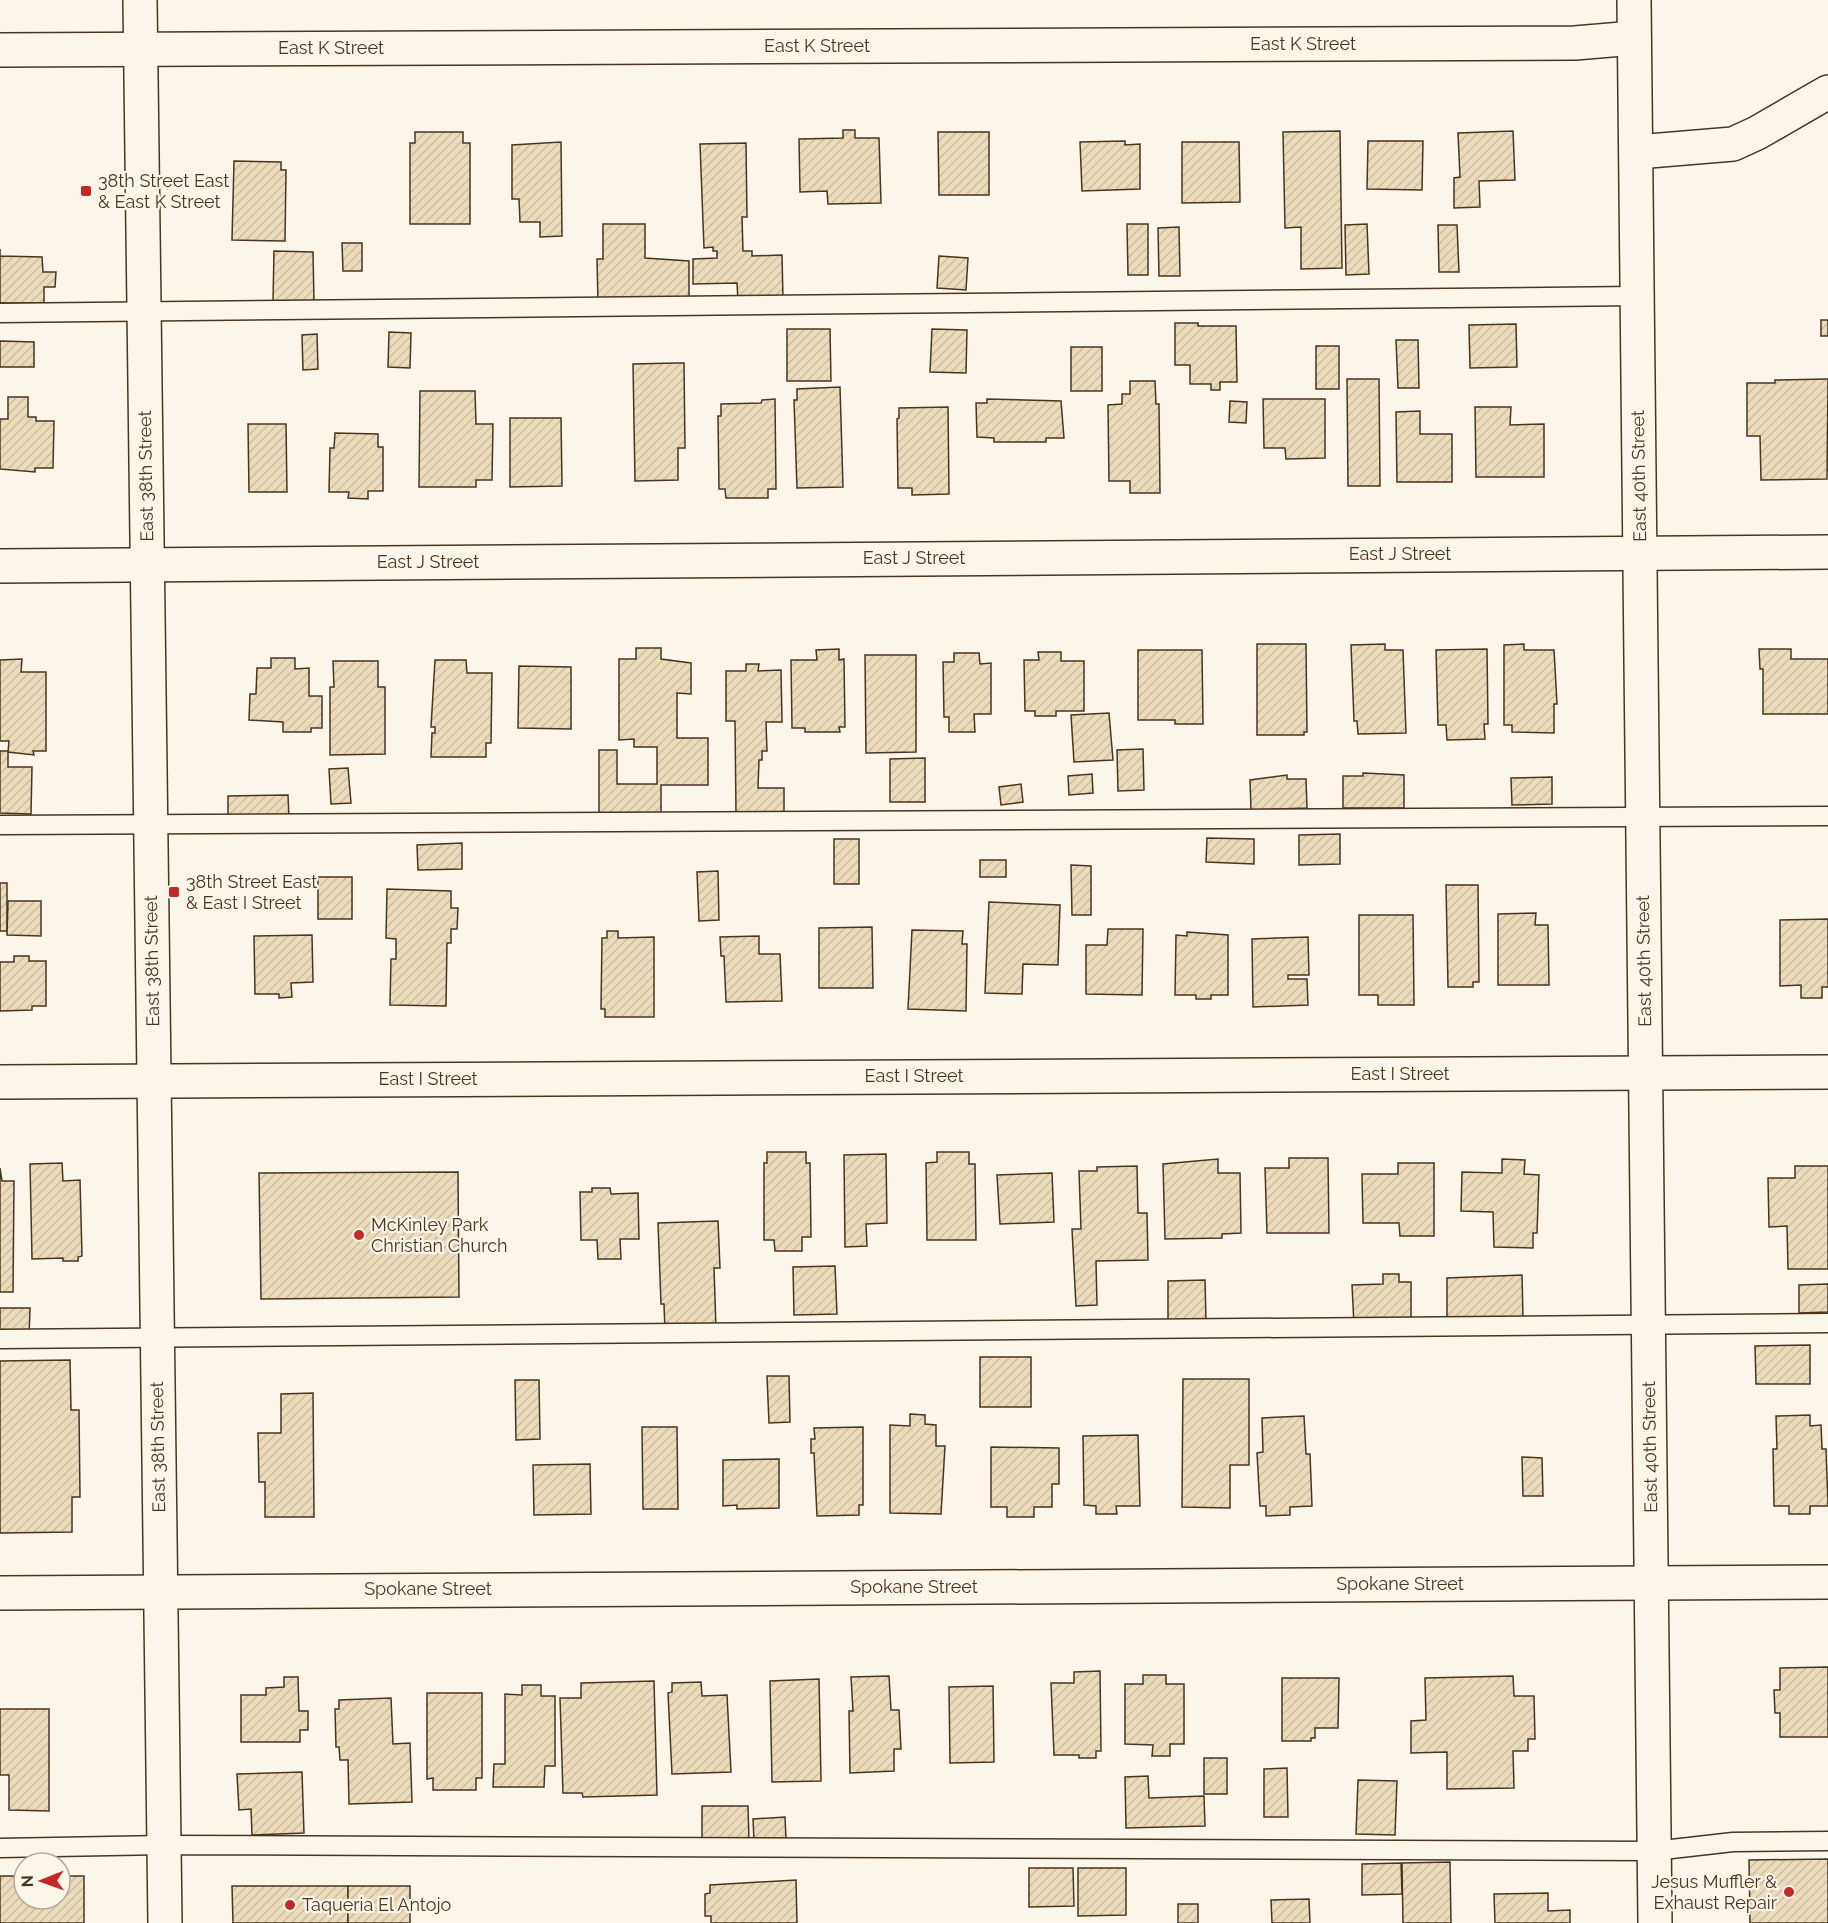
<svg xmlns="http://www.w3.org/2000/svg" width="1828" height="1923" font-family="Raleway,sans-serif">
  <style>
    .building { fill: url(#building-hatch); stroke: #4a3520; stroke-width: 1.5 }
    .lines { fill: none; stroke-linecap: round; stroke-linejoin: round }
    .service-casing { stroke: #4a3520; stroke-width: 21 }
    .minor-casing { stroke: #4a3520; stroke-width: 36 }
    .secondary-casing { stroke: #4a3520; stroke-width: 36 }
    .service { stroke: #fbf6e9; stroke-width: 18 }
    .minor { stroke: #fbf6e9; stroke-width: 33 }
    .secondary { stroke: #fbf6e9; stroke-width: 33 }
    .poi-dot { fill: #c62828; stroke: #fbf6e9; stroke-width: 2 }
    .labels { text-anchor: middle; stroke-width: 4.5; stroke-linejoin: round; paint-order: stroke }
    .street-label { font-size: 18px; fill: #4a3520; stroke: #fbf6e9 }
    .poi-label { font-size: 18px; fill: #4a3520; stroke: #fbf6e9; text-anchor: start }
  </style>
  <defs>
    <pattern id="building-hatch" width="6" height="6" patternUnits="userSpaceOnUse" patternTransform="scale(1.5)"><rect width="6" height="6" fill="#ecdcbc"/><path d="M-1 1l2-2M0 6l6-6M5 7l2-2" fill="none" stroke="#ccbda1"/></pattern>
  </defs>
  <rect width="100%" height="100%" fill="#fbf6e9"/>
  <g class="building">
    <polygon points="843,130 855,130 855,138 879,138 881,203 828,204 827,191 800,192 799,139 843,138"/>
    <polygon points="1340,131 1342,268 1301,269 1301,227 1285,228 1283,132"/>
    <polygon points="1513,131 1515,180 1479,181 1480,207 1454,208 1454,178 1460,177 1458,133"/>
    <polygon points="415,132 463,132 463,143 470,143 470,224 410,224 410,143 415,143"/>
    <polygon points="938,132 989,132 989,195 939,195"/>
    <polygon points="1125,141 1125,145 1140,144 1140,189 1082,191 1080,142"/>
    <polygon points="1368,141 1423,141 1422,190 1367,189"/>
    <polygon points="561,142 562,236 540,237 540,222 520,222 519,199 512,199 512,145"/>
    <polygon points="1182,142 1239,142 1240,202 1182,203"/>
    <polygon points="746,143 747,217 742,217 743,251 752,251 752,256 782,255 783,299 738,300 737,283 693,284 693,259 717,258 717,251 713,251 713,247 704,248 700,144"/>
    <polygon points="234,161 281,162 281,170 286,170 285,241 232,240"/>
    <polygon points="603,224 645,224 645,258 689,261 689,299 598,304 597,259 603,259"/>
    <polygon points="1127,224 1148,224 1148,275 1128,275"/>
    <polygon points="1367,224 1369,274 1346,275 1345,225"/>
    <polygon points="1438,225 1457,225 1459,272 1439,272"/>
    <polygon points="1179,227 1180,276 1159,276 1158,228"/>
    <polygon points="342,243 362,243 362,271 343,271"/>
    <polygon points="0,249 0,256 42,257 43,272 56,272 55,287 44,287 44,303 0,303"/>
    <polygon points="274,251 313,252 314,302 273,301"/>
    <polygon points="939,256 968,258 966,290 937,288"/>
    <rect x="1821" y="320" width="7" height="16"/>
    <polygon points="1175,323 1198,323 1198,326 1236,326 1237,382 1220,382 1220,390 1211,390 1211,384 1190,384 1190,365 1175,365"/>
    <polygon points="1516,324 1517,367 1470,368 1469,325"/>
    <polygon points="787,329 830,329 831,381 787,381"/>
    <polygon points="932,329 967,330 966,373 930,372"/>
    <polygon points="389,332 411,333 410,368 388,367"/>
    <polygon points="317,334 318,369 303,370 302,335"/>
    <polygon points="1396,340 1418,340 1419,388 1398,388"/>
    <polygon points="0,341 34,342 34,367 0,367"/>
    <rect x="1316" y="346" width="23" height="43"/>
    <rect x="1071" y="347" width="31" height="44"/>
    <polygon points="676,363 684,363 685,448 678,448 678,480 635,481 633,364"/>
    <polygon points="1347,379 1379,379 1380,486 1348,486"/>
    <polygon points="1828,379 1827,479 1761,480 1760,436 1747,436 1747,383 1775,383 1775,380"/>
    <polygon points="1130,381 1155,381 1156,404 1159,404 1160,493 1130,493 1130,481 1109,481 1108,405 1122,404 1122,394 1130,394"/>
    <polygon points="840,387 843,487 797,488 794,400 797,400 797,389"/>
    <polygon points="420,391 475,391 476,424 493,424 492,480 476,480 476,487 419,487"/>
    <polygon points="8,397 28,397 28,417 36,417 36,421 54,421 53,468 35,468 35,472 0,469 0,419 8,419"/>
    <polygon points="775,399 776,489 768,489 768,498 726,498 725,489 719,489 718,416 721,416 721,404 761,403 762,400"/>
    <polygon points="987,399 1061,401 1064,438 1046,438 1046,442 994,442 994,438 977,437 976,403 987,403"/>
    <polygon points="1263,399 1325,399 1325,458 1286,459 1285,448 1264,448"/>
    <polygon points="1230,401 1247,402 1246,423 1229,422"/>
    <polygon points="948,407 949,494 912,495 912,488 898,488 897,419 899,418 899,408"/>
    <polygon points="1475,407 1511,407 1510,425 1544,424 1544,477 1476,477"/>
    <polygon points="1420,411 1420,434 1452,434 1452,482 1397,482 1396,412"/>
    <polygon points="510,418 561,418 562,486 510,487"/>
    <polygon points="248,424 286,424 287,492 249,492"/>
    <polygon points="335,433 378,434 378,447 383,447 383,491 368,491 368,499 348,498 349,492 329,492 330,448 334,448"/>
    <polygon points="1257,644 1306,644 1307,732 1304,732 1304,735 1257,735"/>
    <polygon points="1385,644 1385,650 1403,650 1406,733 1358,734 1357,721 1354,721 1351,645"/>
    <polygon points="1524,644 1524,650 1554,650 1557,704 1554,704 1554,733 1512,732 1512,725 1504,725 1504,645"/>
    <polygon points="636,648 661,648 661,659 691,663 691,694 677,693 677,738 708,738 708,785 661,785 661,815 599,815 599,750 617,750 617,784 657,784 657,747 634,747 634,739 619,740 619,659 636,659"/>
    <polygon points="839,649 839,660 844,659 845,727 839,727 840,732 805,732 805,728 792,728 791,660 817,660 816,650"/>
    <polygon points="1487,649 1488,724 1484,724 1485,739 1447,740 1446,725 1438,725 1436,650"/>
    <polygon points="1759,649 1791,649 1791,659 1828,659 1828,714 1763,714 1763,669 1760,669"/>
    <polygon points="1138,650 1202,650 1203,724 1175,724 1175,720 1138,720"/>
    <polygon points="1038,652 1061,652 1061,661 1084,661 1084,711 1056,711 1056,716 1035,716 1035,711 1025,711 1024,660 1039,660"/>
    <polygon points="954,653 979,653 980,664 991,663 991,714 974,714 975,732 949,732 949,717 944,717 943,662 954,662"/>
    <polygon points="865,655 916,655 916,752 866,753"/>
    <polygon points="271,658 295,658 295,669 309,668 309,696 322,696 322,728 311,728 311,732 283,732 283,722 249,720 250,694 256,694 257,668 271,668"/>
    <polygon points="22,659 21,672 46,672 46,751 33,751 34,755 8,752 9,741 0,741 0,660"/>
    <polygon points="435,660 466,660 467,673 492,673 491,743 486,743 486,757 431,757 432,733 435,733 435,727 431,727"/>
    <polygon points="333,661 378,661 378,687 385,687 385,754 330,755 330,687 334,687"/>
    <polygon points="746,664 759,664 758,671 781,670 782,722 766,722 767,751 762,751 762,760 759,760 758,788 784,788 784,814 736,814 735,721 726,721 726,671 746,671"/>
    <polygon points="519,666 571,667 571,729 518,728"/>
    <polygon points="1109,713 1113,760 1074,762 1071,715"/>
    <polygon points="1143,749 1144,790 1118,791 1117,750"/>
    <polygon points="0,751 8,751 8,767 32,767 31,814 0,813"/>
    <polygon points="925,758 925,802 890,802 890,759"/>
    <polygon points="348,768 351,803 331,804 329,769"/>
    <polygon points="1363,773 1404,775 1404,808 1343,808 1343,776 1363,776"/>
    <polygon points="1092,774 1093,793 1069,795 1068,776"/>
    <polygon points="1287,775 1287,779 1306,779 1307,808 1251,810 1250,780"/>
    <polygon points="1552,777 1552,804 1512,805 1511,778"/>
    <polygon points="1021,784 1023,802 1001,805 999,787"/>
    <polygon points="288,795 289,819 228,821 228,796"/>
    <polygon points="1340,834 1340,864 1299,865 1299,835"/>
    <polygon points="1207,838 1254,839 1254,864 1206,862"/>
    <rect x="834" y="839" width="25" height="45"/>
    <polygon points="462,843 462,869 418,870 417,845"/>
    <rect x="980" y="860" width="26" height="17"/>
    <polygon points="1071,865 1091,866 1091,915 1072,915"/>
    <polygon points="718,871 719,920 699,921 697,872"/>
    <rect x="318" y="877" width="34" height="42"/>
    <rect x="0" y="883" width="7" height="48"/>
    <polygon points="1446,885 1478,885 1479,982 1473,982 1473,987 1448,987"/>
    <polygon points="387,889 451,891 451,908 458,908 457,929 451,929 451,943 447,943 446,1006 390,1005 391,959 396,959 396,939 386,938"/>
    <polygon points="8,901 41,901 41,936 7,935"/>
    <polygon points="989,902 1060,905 1058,965 1023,964 1022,994 985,993"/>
    <polygon points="1536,913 1535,925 1548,925 1549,985 1498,985 1498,914"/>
    <polygon points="1359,915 1413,915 1414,1005 1378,1005 1378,995 1359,995"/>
    <polygon points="1828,919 1828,987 1822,987 1822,998 1801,998 1801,985 1780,986 1780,920"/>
    <polygon points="872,927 873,988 819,988 819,928"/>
    <polygon points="1108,929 1143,929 1142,995 1086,994 1086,945 1107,945"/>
    <polygon points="912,930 963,931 962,944 967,944 966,1011 908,1009"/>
    <polygon points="607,931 618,931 618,938 654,937 654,1017 605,1017 605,1009 601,1009 602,938 607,938"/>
    <polygon points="1187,932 1228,935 1228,995 1211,995 1211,999 1196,999 1196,995 1175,995 1176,935 1187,936"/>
    <polygon points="312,935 313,982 291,983 292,997 279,998 279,994 255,994 254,936"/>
    <polygon points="759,936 759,954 780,954 782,1001 726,1002 724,956 721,956 720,937"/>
    <polygon points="1308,937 1309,975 1288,975 1288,979 1307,979 1308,1005 1253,1007 1252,939"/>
    <polygon points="14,956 29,956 29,961 46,961 46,1006 32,1006 32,1010 0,1011 0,962 14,962"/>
    <polygon points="767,1152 806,1152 806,1163 810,1163 811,1237 802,1237 802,1251 775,1251 774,1240 764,1240 764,1163 767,1163"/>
    <polygon points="937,1152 969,1152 969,1164 975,1164 976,1240 927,1240 926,1163 937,1162"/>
    <polygon points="886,1154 887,1223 866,1224 867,1246 845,1247 844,1155"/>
    <polygon points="1289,1158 1328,1158 1329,1233 1267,1233 1265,1168 1289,1168"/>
    <polygon points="1218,1159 1218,1173 1240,1173 1241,1233 1222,1234 1222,1238 1165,1239 1163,1164"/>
    <polygon points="1502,1159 1525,1160 1524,1174 1539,1175 1537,1233 1533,1233 1533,1248 1494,1247 1493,1212 1461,1211 1462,1172 1502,1173"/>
    <polygon points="62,1163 63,1181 80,1180 82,1256 78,1257 78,1261 63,1261 63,1258 32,1259 30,1164"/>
    <polygon points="1398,1163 1434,1163 1434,1236 1400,1236 1399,1223 1363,1223 1362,1174 1398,1174"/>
    <polygon points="1137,1166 1138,1213 1147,1213 1148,1260 1096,1261 1097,1305 1076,1306 1072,1229 1081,1229 1079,1171 1097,1171 1097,1167"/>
    <polygon points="1795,1166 1828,1166 1828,1269 1788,1269 1787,1226 1769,1227 1768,1178 1795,1178"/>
    <polygon points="0,1168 2,1181 14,1181 13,1292 0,1292"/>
    <polygon points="458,1172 459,1297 261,1299 259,1173"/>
    <polygon points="1052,1173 1054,1222 1000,1224 997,1175"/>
    <polygon points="592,1188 610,1188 611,1194 638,1193 639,1239 620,1239 621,1259 598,1259 597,1240 581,1240 580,1192 592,1192"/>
    <polygon points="718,1221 720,1268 714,1268 716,1329 665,1331 664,1304 661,1304 658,1223"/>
    <polygon points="835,1266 837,1314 794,1315 793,1267"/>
    <polygon points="1383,1274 1399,1274 1399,1282 1411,1282 1411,1323 1354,1325 1352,1285 1383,1284"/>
    <polygon points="1522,1275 1523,1318 1447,1317 1447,1278"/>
    <polygon points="1205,1280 1206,1321 1168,1323 1168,1281"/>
    <polygon points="1828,1284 1828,1312 1799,1313 1799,1285"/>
    <polygon points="0,1308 30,1308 29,1337 0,1338"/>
    <polygon points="1810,1345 1810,1384 1756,1384 1755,1346"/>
    <rect x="980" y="1357" width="51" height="50"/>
    <polygon points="70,1360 71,1410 79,1410 80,1497 72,1497 72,1532 0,1533 0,1361"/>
    <polygon points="767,1376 789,1376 790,1422 769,1423"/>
    <polygon points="1183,1379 1249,1379 1249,1465 1230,1465 1230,1508 1182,1507"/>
    <polygon points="515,1380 539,1380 540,1439 516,1440"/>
    <polygon points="313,1393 314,1517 265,1517 265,1482 259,1482 258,1433 281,1433 281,1394"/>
    <polygon points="910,1414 925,1415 925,1424 936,1425 936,1446 945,1446 941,1514 890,1513 890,1425 910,1426"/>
    <polygon points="1810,1415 1810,1426 1821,1425 1822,1449 1826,1449 1828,1506 1810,1506 1810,1514 1789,1514 1789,1506 1774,1506 1773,1449 1777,1449 1776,1416"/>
    <polygon points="1304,1416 1306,1454 1310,1454 1312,1506 1290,1507 1290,1515 1266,1516 1266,1506 1260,1506 1257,1453 1263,1452 1262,1418"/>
    <polygon points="642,1427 677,1427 678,1509 643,1509"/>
    <polygon points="863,1427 863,1505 859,1505 859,1515 817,1516 814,1453 811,1453 811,1439 815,1439 814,1428"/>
    <polygon points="1138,1435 1140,1506 1116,1506 1117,1514 1096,1514 1096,1506 1084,1505 1083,1436"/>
    <polygon points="991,1447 1059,1448 1059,1484 1052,1484 1052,1507 1034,1507 1034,1517 1007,1517 1007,1507 991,1507"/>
    <polygon points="1522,1457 1542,1458 1543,1496 1523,1496"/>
    <polygon points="779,1459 779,1508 737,1509 737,1505 723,1506 723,1460"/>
    <polygon points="590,1464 591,1514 534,1515 533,1465"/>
    <polygon points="1828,1667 1828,1737 1780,1737 1780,1713 1775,1713 1774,1690 1780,1690 1780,1668"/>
    <polygon points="1100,1671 1101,1751 1096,1751 1096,1758 1079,1758 1079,1755 1054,1755 1051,1683 1074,1683 1074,1672"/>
    <polygon points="1143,1675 1166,1675 1166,1684 1184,1684 1184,1744 1170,1744 1170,1756 1152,1756 1153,1745 1125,1744 1125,1684 1143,1684"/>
    <polygon points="889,1676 891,1710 899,1710 901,1749 894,1749 894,1771 850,1773 849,1711 853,1711 851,1677"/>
    <polygon points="1513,1676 1514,1696 1534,1696 1535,1739 1528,1739 1528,1751 1513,1751 1514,1788 1447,1789 1447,1752 1411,1753 1411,1721 1426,1720 1425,1678"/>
    <polygon points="284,1677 298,1677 299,1711 308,1711 308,1730 300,1730 300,1742 241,1742 241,1695 266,1695 266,1688 284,1687"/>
    <polygon points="1282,1678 1339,1678 1338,1728 1315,1728 1315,1738 1311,1738 1311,1741 1282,1741"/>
    <polygon points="819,1679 821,1781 772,1782 770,1681"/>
    <polygon points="654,1681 657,1795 583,1797 582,1793 563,1793 560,1698 581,1698 581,1683"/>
    <polygon points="701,1682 702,1696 727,1695 731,1772 672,1774 668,1693 672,1692 672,1683"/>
    <polygon points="522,1685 541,1685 541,1696 555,1696 555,1766 545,1766 544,1787 493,1787 494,1764 505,1764 505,1694 522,1695"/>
    <polygon points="993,1686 994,1762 950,1763 949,1687"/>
    <polygon points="427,1693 482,1693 482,1778 476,1778 476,1790 433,1790 433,1778 427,1779"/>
    <polygon points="391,1698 393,1744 410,1743 412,1802 349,1804 348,1760 340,1760 339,1747 336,1747 335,1709 339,1709 339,1700"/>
    <polygon points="0,1709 49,1709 49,1811 9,1810 9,1775 0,1775"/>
    <rect x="1204" y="1758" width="23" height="36"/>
    <polygon points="1287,1768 1288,1817 1264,1817 1264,1769"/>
    <polygon points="302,1772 304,1833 252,1835 251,1809 239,1810 237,1774"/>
    <polygon points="1148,1776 1149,1798 1204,1796 1205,1826 1126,1828 1125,1777"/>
    <polygon points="1358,1780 1397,1781 1395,1835 1356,1834"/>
    <polygon points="702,1806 748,1806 749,1841 702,1842"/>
    <polygon points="785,1817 786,1839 754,1841 753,1819"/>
    <polygon points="1828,1859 1828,1923 1750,1923 1749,1860"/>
    <polygon points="1450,1862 1451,1923 1403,1923 1402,1863"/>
    <polygon points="1401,1863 1402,1894 1362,1895 1362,1864"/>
    <polygon points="1029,1868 1073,1868 1074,1906 1029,1907"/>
    <polygon points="1078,1868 1126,1868 1126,1915 1078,1916"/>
    <polygon points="0,1876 24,1876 24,1899 60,1899 60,1876 84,1876 84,1923 0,1923"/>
    <polygon points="796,1880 797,1923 711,1923 711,1916 705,1916 705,1894 710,1893 710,1885"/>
    <polygon points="232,1886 348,1886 348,1923 233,1923"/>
    <rect x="348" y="1886" width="62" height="37"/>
    <polygon points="1548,1893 1548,1911 1570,1910 1570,1923 1495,1923 1494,1894"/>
    <polygon points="1309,1899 1310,1923 1272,1923 1271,1900"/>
    <rect x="1178" y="1904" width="20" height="19"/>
  </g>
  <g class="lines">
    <g class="service-casing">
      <g id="service">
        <polyline points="0,313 1637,296"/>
        <polyline points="0,825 1828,816"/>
        <polyline points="0,1339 1828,1323"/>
        <polyline points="0,1848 164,1845 1654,1851 1733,1842 1828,1841"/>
      </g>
    </g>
    <g class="minor-casing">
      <g id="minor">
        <path d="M1634,0c7,641 13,1282 21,1923"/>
        <polyline points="0,50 1575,43 1634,38"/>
        <polyline points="1637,152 1733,144 1757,133 1828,92"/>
        <polyline points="0,566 1828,552"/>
        <polyline points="0,1082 1828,1072"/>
        <polyline points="0,1593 1828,1582"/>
      </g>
    </g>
    <g class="secondary-casing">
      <polyline id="secondary" points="140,0 165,1923"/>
    </g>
    <use href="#service" class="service"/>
    <use href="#minor" class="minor"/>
    <use href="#secondary" class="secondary"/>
  </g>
  <g class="poi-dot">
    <rect x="80" y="185" width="12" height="12" rx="3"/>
    <rect x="168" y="886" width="12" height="12" rx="3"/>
    <circle cx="359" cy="1235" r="6"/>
    <circle cx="1789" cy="1892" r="6"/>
    <circle cx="290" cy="1905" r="6"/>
  </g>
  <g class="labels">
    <g class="street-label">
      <text x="1303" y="50">East K Street</text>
      <text x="817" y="52">East K Street</text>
      <text x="331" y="54">East K Street</text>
      <text transform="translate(146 476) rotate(-91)" y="6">East 38th Street</text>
      <text transform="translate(1639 476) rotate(-91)" y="6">East 40th Street</text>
      <text x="1400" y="560">East J Street</text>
      <text x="914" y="564">East J Street</text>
      <text x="428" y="568">East J Street</text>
      <text transform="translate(152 961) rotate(-91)" y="6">East 38th Street</text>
      <text transform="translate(1644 961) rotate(-91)" y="6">East 40th Street</text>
      <text x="1400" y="1080">East I Street</text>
      <text x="914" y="1082">East I Street</text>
      <text x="428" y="1085">East I Street</text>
      <text transform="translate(158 1447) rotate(-91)" y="6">East 38th Street</text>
      <text transform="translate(1650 1447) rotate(-91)" y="6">East 40th Street</text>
      <text x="1400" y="1590">Spokane Street</text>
      <text x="914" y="1593">Spokane Street</text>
      <text x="428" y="1595">Spokane Street</text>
    </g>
    <g class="poi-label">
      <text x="98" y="187">38th Street East<tspan x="98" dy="21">&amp; East K Street</tspan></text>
      <text x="186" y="888">38th Street East<tspan x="186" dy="21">&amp; East I Street</tspan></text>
      <text x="371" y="1231">McKinley Park<tspan x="371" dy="21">Christian Church</tspan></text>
      <text x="1777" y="1888" text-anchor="end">Jesus Muffler &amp;<tspan x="1777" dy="21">Exhaust Repair</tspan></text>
      <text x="302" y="1911">Taqueria El Antojo</text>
    </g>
  </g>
  <g transform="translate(42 1881) rotate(269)"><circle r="28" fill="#fbf6e9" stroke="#b4a999" stroke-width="1.5"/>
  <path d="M0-4.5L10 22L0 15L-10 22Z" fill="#c62828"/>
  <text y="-9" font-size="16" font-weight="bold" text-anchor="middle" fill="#4a3520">N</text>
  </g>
</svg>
